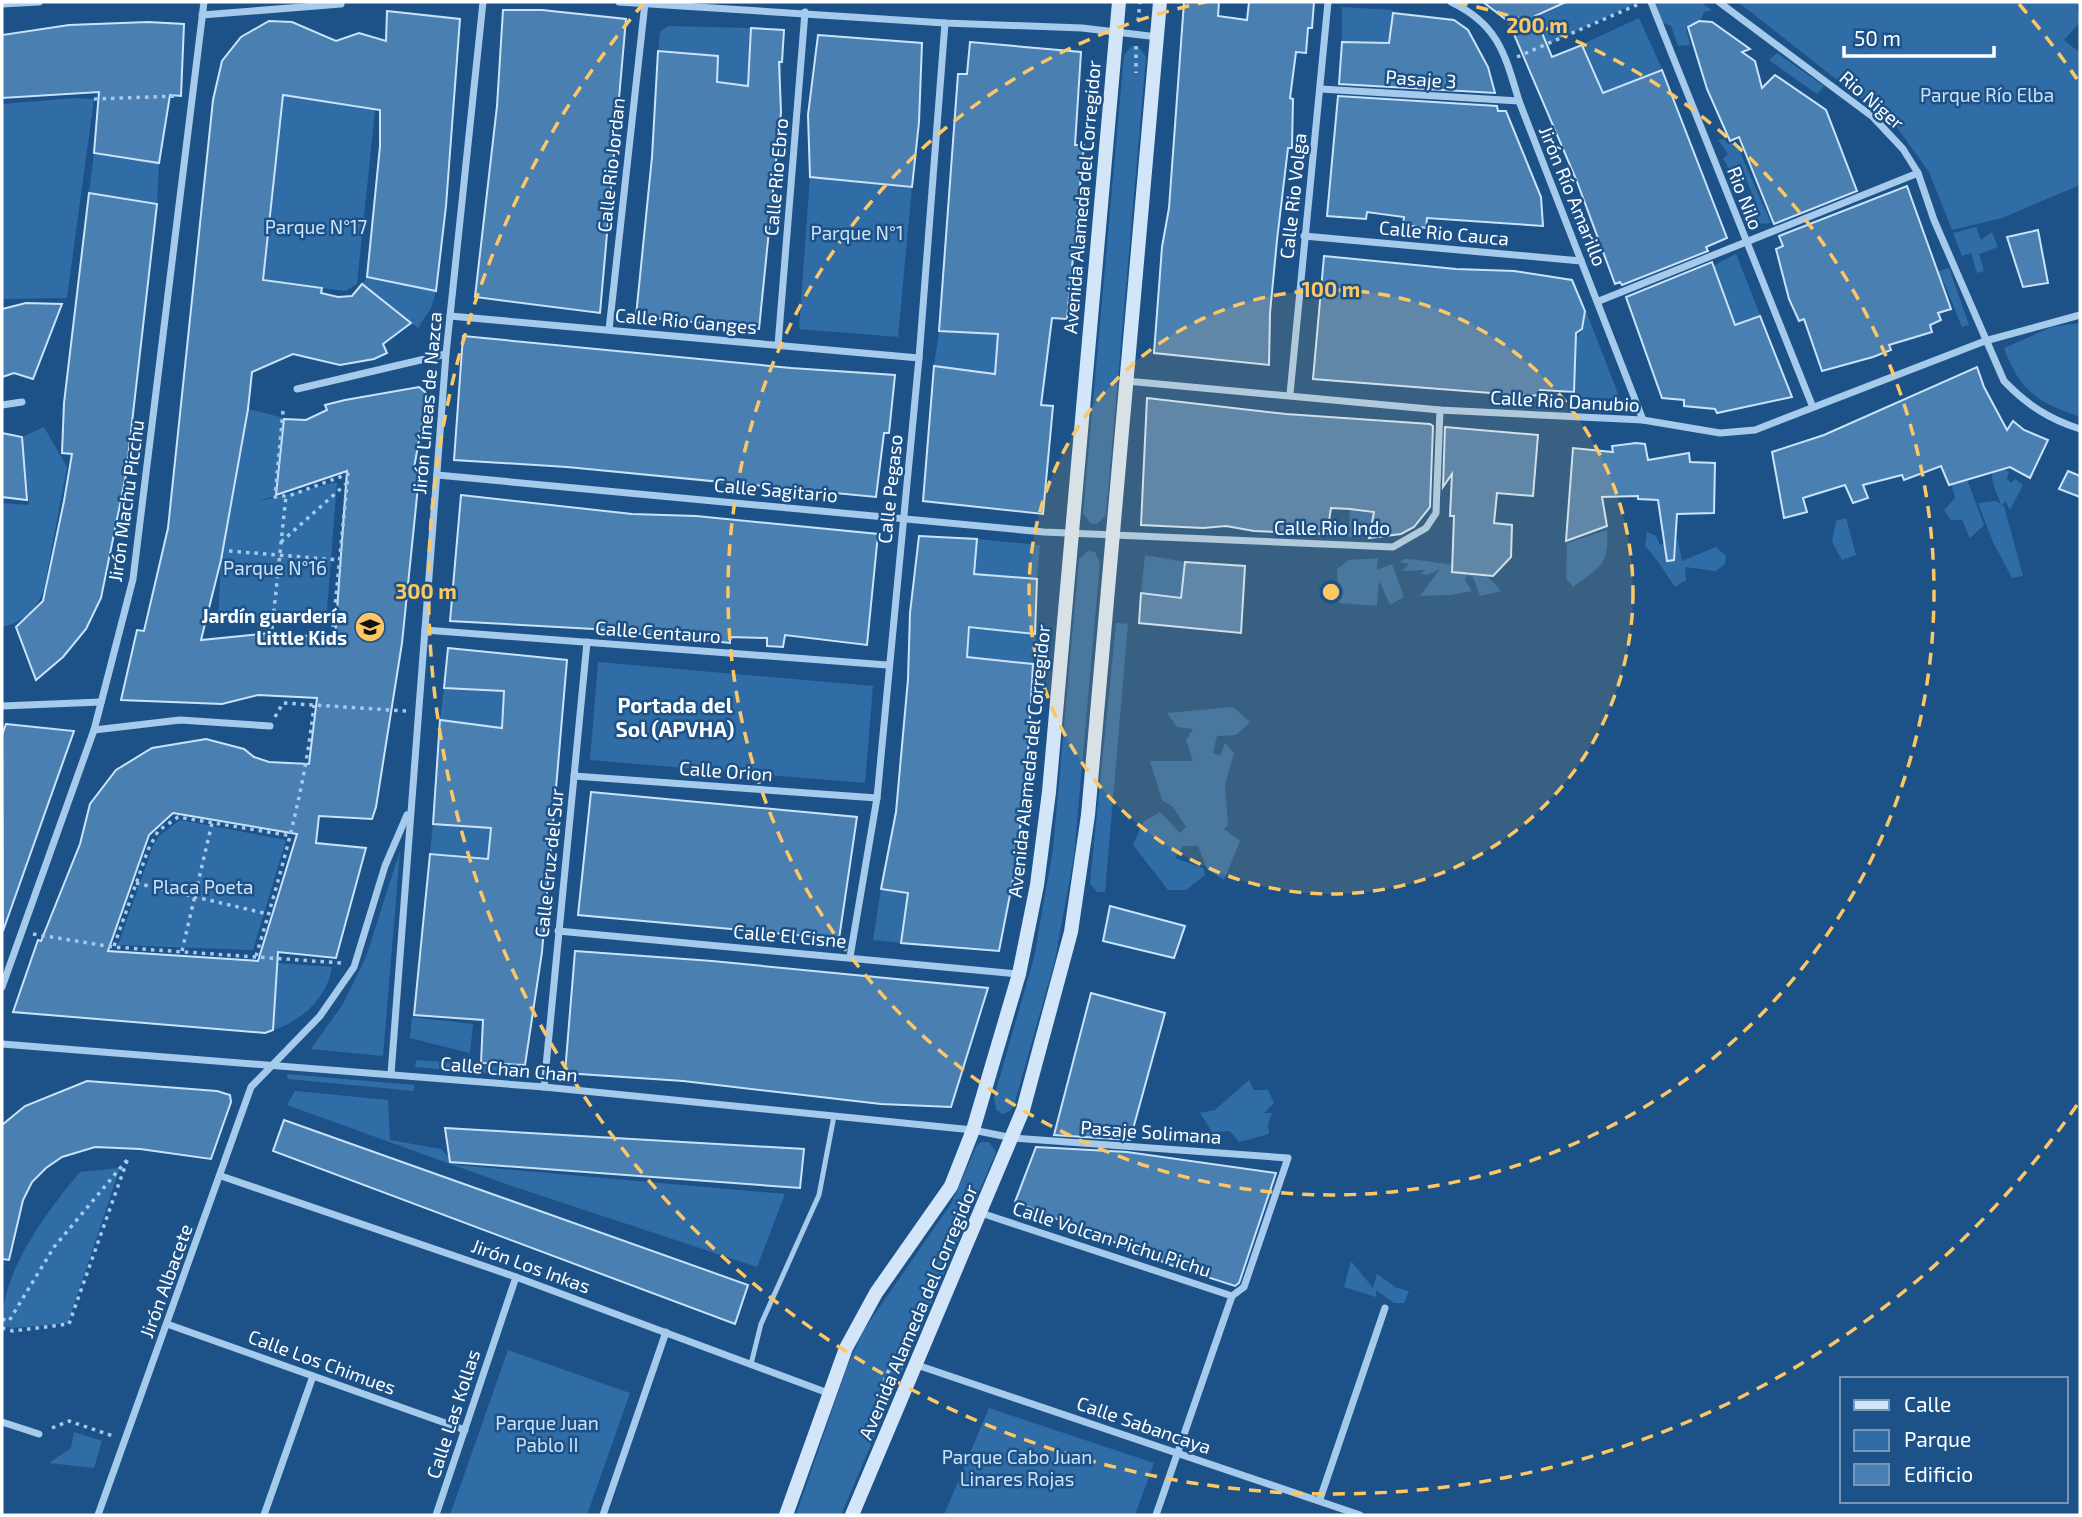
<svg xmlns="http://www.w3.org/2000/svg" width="2082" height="1517" font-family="'Exo 2',sans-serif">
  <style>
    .green { fill: #306da6 }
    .building { fill: #4a7fb2; stroke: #cbe3f9; stroke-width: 2; fill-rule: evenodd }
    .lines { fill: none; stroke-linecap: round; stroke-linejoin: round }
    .path { stroke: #a6caec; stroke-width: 3.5; stroke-dasharray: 3.5 5; stroke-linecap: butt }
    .lane { stroke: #a6caec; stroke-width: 5 }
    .street { stroke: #a6caec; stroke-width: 7 }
    .secondary { stroke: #d2e5f9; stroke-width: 14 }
    .ring { fill: none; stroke: #fcc764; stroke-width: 3.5; stroke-dasharray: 12 9 }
    .labels { text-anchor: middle; stroke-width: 5; stroke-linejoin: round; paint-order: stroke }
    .street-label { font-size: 19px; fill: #fff; stroke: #1d5288 }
    .park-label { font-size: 19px; fill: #cbe3f9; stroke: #1d5288 }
    .poi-label { font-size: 19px; font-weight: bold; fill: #fff; stroke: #1d5288; text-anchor: end }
    .neighbourhood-label { font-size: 21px; font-weight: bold; fill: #fff; stroke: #1d5288 }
    .centre { fill: #fcc764; stroke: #1d5288; stroke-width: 3.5 }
    .ring-label { font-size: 21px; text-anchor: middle; font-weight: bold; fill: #fcc764; stroke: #1d5288; stroke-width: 5; stroke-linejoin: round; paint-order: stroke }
  </style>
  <rect width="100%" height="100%" fill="#1d5288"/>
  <g class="green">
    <polygon points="1569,2 1631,2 1632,5 1548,44 1537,17"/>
    <polygon points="1655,2 1700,2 1712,10 1704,12 1701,19 1686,27 1690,45 1678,46 1671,26 1662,22"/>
    <polygon points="1738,2 2080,2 2077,9 2080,12 2080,22 2064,40 2080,53 2080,185 2002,218 1952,230 1929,172 1896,126"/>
    <polygon points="1342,7 1393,10 1389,43 1342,42"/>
    <polygon points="1639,18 1662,69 1604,92 1583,44"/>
    <polygon points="668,26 751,28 749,57 782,62 780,90 717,82 718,56 658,51 660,32"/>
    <polygon points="1132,46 1139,47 1146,57 1106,515 1097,524 1090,523 1083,513 1124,55"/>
    <polygon points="1777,53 1824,86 1817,94 1769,60"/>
    <polygon points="283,95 375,110 357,284 345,291 263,280"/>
    <polygon points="75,98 94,99 67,298 2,299 2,104"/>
    <polygon points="1724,139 1728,144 1736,143 1771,223 1759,224 1757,221 1748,224 1740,207 1757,206 1743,171 1733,175 1723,159 1728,154 1718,140"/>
    <polygon points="94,153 159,163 157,204 89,193"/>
    <polygon points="810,177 912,187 898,337 799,329"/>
    <polygon points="1976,227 1981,240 1992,232 1998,247 1979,254 1984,271 1977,273 1971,253 1962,256 1953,233"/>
    <polygon points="1736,254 1760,315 1735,324 1713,266"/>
    <polygon points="1949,268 1969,325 1962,327 1941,275 1944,285 1937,287 1932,273"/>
    <polygon points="367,277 436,291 431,308 418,328 362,284"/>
    <polygon points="1586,311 1620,399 1581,397 1574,392 1576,339 1583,328"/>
    <path d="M2080,323v94c-42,-15 -60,-25 -76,-69l48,-21z"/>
    <polygon points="939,331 998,334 995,374 934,366"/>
    <polygon points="248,409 284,418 276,495 256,502 337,482 326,623 218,623 221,560 238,470 174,463 178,441 241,450"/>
    <path d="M44,427l23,40 -23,122c-7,21 -21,33 -42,38v-124l27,2 -7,-68z"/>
    <path d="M1996,464l13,8 -2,7 4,4 4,-4 8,6 -13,25 -4,-8 -5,3c-5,-16 -14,-27 -5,-41z"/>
    <polygon points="1957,468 1968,482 1984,525 1970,538 1962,520 1951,520 1944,510 1955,498 1949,477"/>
    <polygon points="1996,501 2004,506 2023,576 2012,578 1993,542 1978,503"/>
    <polygon points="1350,509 1374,512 1369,538 1348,537"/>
    <polygon points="1846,518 1856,555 1842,560 1832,542 1836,521"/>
    <path d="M1607,530c3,34 -8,38 -34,57l-7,-9 1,-35z"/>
    <path d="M1647,532l9,4 4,9 18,-5 4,21 34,-14 10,9 -1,8 -9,7 -31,-4 1,13 -11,7c-10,-15 -17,-27 -30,-41z"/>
    <polygon points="977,539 1040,545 1037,579 974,574"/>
    <polygon points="1088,551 1095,552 1100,563 1074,856 1055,960 1014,1105 1010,1111 1003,1114 996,1110 994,1097 1034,958 1053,849 1079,559"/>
    <polygon points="1145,555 1185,562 1181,598 1141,593"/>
    <polygon points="1378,558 1377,570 1392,564 1404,597 1390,605 1379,580 1377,606 1339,603 1337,569 1349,560"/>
    <path d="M1405,559c16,1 63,7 76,13 7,3 15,14 20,19l-21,5 -7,-19 -6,-2 -2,5 7,11 -21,4 -31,1 20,-27 -12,6 -7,-1 4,-4 -23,1 7,-7 -10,-2z"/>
    <polygon points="1116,623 1128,624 1105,892 1097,892 1090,883"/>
    <polygon points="970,627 1035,634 1033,664 967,657"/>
    <polygon points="598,662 873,686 865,783 590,760"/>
    <polygon points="444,688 504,691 501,728 440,720"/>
    <polygon points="1233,707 1250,722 1236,735 1217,736 1213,753 1220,756 1225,743 1234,753 1225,785 1228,825 1224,829 1240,841 1224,880 1207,869 1198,846 1183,846 1175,858 1203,868 1205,875 1186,890 1168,890 1133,845 1143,822 1160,812 1180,833 1186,827 1173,807 1162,800 1150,761 1193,761 1186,740 1193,729 1177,727 1167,713"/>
    <polygon points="180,820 286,840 253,950 118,945 153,846 159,836"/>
    <polygon points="433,824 492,828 488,859 430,854"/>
    <polygon points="400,851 383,1056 311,1049 343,1004 366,957"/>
    <polygon points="881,889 908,893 901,943 873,940"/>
    <path d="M277,963l55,4c-5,31 -30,54 -59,63z"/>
    <polygon points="412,1017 473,1024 470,1053 410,1038"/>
    <polygon points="416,1060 529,1069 529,1077 415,1067"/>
    <polygon points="287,1074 414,1085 414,1091 288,1079"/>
    <polygon points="1249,1080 1254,1090 1268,1090 1274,1103 1264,1113 1272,1113 1268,1124 1269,1134 1239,1142 1230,1131 1212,1132 1200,1113 1215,1110"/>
    <polygon points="295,1091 388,1100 390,1140 441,1149 457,1165 785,1194 757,1267 503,1183 287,1105"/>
    <polygon points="981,1142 989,1142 996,1152 841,1515 796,1515 847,1367 863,1331 951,1204 977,1145"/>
    <path d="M120,1168l-52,155 -54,5 -12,-2c0,-56 44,-113 78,-154z"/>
    <polygon points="1351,1261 1373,1288 1377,1274 1397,1288 1409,1291 1404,1303 1394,1303 1376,1290 1376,1297 1344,1287"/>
    <polygon points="508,1350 630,1393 587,1515 450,1515"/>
    <polygon points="989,1408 1154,1463 1135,1515 944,1515"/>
    <polygon points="74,1432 102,1441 94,1468 49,1463 71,1448"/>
  </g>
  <g class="building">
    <polygon points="1184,2 1219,2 1218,16 1247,20 1249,2 1314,2 1312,28 1308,28 1306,53 1296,52 1290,98 1293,99 1292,148 1288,148 1277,240 1270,313 1269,365 1154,353 1162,247 1169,208"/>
    <polygon points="1483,2 1566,2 1535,16 1552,57 1582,45 1603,93 1662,70 1727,238 1706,247 1708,251 1622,285 1620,282 1615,284 1576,179 1510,25 1513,25"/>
    <polygon points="503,10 542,10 626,19 600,313 475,297 497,106"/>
    <path d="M387,11l73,8 -14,187 -10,85 -69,-14 13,-131v-36l-97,-15 -20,185 59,8 -1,5 17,4 14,-1 10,-12 49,39 -28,21 4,9 -13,6 -34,6 -47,-11 -41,18 -4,37 -27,151 -20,80 69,-7 65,5 12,-167 -71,24 8,-76 22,1 21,-10 -2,-5 20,-5 74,-13 6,5 2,4 -13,72 6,-1 -18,176 -26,164 -4,12 -53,-3 -3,27 50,5 -30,110 -58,-6 -5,78 -8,3 -252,-21 25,-72 3,1 39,-97 10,-40 26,-34 36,-22 54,-9 38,10 10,8 15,5 40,2 8,-66 -59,-3 -36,9 -101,-4 16,-70 7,1 24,-103 45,-428 9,-39 19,-24 28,-16 23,1 44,19 23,-8 27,8zM173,813l124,21 -39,127 -150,-10 41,-116z"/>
    <polygon points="1393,13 1454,20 1468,30 1488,67 1495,93 1339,84 1342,42 1389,43"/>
    <polygon points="1699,21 1712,22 1750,49 1742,52 1755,61 1762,88 1775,75 1826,110 1857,191 1774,224 1739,137 1730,141 1707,89 1688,27"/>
    <polygon points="148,22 184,24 181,96 170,95 159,163 94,153 99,92 2,98 2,35 69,25"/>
    <polygon points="751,28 784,30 782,62 779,62 781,112 759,329 636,316 652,157 658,51 718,56 717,82 748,86"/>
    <polygon points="818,35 922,43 919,122 912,187 810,177 808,115"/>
    <polygon points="970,42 1081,52 1075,145 1084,145 1067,319 1052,318 1041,405 1053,406 1043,514 923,501 934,366 995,374 998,334 939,331 958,74 967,74"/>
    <polygon points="1338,96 1497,106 1498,111 1506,111 1541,197 1543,226 1427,218 1426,228 1403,225 1404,217 1367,212 1366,219 1327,216"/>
    <polygon points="1907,186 1951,309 1938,313 1941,320 1930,325 1932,332 1889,345 1891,350 1873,357 1822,371 1804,319 1799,321 1789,299 1776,249 1783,246 1779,236"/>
    <polygon points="89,193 157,204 126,475 101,598 86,629 63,657 36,680 16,627 43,601 64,501 72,454 62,453 64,403"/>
    <polygon points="2038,230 2048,283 2023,287 2007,237"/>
    <polygon points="1324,256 1456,269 1514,271 1572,280 1585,311 1582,329 1576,333 1574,392 1540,390 1539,395 1530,396 1313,379"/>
    <polygon points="1712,262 1735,325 1760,316 1792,397 1717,413 1715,409 1684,406 1684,400 1662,398 1626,297"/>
    <polygon points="26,303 62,304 33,379 14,373 2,377 2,309"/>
    <polygon points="463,336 791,368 895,375 889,433 884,433 876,497 567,467 454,460"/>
    <polygon points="1977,367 1984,387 2007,430 2013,421 2024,430 2048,440 2030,478 2010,467 1949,485 1941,466 1904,480 1902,475 1863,485 1868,498 1853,503 1845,485 1803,498 1807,512 1784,518 1772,452 1824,435"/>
    <polygon points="1147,398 1286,414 1430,424 1433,426 1430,507 1414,527 1401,534 1369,538 1374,512 1350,509 1331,508 1327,534 1254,531 1226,526 1203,528 1141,525"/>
    <polygon points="1445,427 1538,435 1533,496 1497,493 1494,523 1512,525 1511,557 1493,576 1452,572 1454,516 1450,516 1452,474 1443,487"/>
    <polygon points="2,433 22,437 27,500 2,497"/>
    <polygon points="1636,443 1645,444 1648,460 1689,453 1690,462 1715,463 1714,513 1677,514 1674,560 1667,561 1658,500 1638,499 1638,496 1602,497 1607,526 1566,541 1573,448 1613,452 1612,446"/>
    <polygon points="2068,471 2080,476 2080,497 2059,489"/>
    <polygon points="461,495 632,514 696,516 878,534 867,645 785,635 783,647 767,646 767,638 730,637 730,643 594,629 450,621"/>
    <polygon points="919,536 977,539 974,574 1037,579 1035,634 969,627 967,657 1033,664 1027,772 1015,869 999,951 901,943 908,893 881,889 896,812 908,679 910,613"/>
    <polygon points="1185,562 1245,566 1241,633 1139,623 1141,593 1181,598"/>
    <polygon points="448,648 567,660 542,952 525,1065 481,1063 483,1020 414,1015 430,854 488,859 491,828 433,824 440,720 502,728 504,691 444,688"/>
    <polygon points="6,724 74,731 3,931 2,735"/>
    <polygon points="591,792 857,817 839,939 578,915"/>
    <polygon points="1110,906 1185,926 1174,958 1103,941"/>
    <polygon points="575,951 712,961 988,988 951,1107 881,1104 683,1081 565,1073"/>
    <polygon points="1091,993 1165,1013 1130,1140 1054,1135"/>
    <polygon points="87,1081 217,1091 230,1095 231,1102 211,1159 140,1149 95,1147 62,1157 46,1168 32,1182 23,1200 9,1260 2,1259 2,1125 25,1106"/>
    <polygon points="284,1120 748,1285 735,1324 273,1151"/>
    <polygon points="445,1128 804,1149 800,1188 450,1162"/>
    <polygon points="1036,1147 1127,1152 1276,1173 1239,1283 1235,1286 1173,1266 1015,1202"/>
  </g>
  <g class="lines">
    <g class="path">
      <polyline points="1138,21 1140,2"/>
      <polyline points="1136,46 1136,73"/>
      <polyline points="1517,57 1639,4"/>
      <polyline points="94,99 178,96"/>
      <polyline points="283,411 275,497 291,495 348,474 333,627"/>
      <polyline points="281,542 346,484"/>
      <polyline points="229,551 339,560"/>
      <polyline points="272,629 286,496"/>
      <polyline points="275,717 283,703 406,711"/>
      <polyline points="136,883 268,914"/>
      <polyline points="33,934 113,947 342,963"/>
      <polyline points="114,946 148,850 158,831 178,817 292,836"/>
      <polyline points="182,951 212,823"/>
      <path d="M256,956c25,-83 49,-165 58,-251"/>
      <polyline points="2,1319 9,1321 54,1247 127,1160"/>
      <polyline points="2,1328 13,1331 69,1324 128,1158"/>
      <path d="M882,1398c0,-17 7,-32 19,-43"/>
      <polyline points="52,1428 69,1421 113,1436"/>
    </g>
    <polyline class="lane" points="751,1364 761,1324 819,1195 834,1116"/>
    <g class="street">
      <polyline points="619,2 945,23 1082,28 1158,37"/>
      <path d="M1451,2c47,22 54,52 68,99l124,319"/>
      <polyline points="1651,2 1812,405"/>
      <path d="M1719,2l154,115 30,32 15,24 16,47 70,161c23,24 45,38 76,48"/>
      <polyline points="2,4 39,2"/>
      <polyline points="202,15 341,4"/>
      <polyline points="1321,89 1519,101"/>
      <polyline points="1304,236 1581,261"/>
      <polyline points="1599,301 1918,173"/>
      <polyline points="450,316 919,358"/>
      <polyline points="609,330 645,3"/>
      <polyline points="778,345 805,12"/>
      <polyline points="1126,381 1440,410 1643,420 1720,433 1755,430 1985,341 2080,315"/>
      <polyline points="297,389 446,354"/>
      <polyline points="1290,394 1328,2"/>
      <polyline points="2,405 22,402"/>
      <polyline points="437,475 1044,532 1393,547 1426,528 1436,513 1440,410"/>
      <polyline points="425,630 887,665"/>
      <polyline points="2,706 101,702"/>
      <polyline points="94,730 180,720 270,726"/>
      <polyline points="574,776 877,798"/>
      <polyline points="558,931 1019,974"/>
      <polyline points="850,957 877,798 919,358 945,23"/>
      <polyline points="2,987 94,730 133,579 204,2"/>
      <polyline points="2,1044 544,1087 973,1130 1013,1138 1288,1158 1244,1287 1232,1296"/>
      <polyline points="391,1074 446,354 483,2"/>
      <polyline points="544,1087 587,642"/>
      <polyline points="221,1176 516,1277 828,1393"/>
      <polyline points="981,1213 1232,1296"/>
      <polyline points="167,1324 465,1430"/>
      <polyline points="917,1365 1360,1515"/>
      <polyline points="2,1422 39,1434"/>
      <polyline points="1320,1499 1385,1308"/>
      <polyline points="98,1515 251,1087 320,1016 354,967 385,866 407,815"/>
      <polyline points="264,1515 313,1376"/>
      <polyline points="436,1515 516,1277"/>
      <polyline points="603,1515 666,1332"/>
      <polyline points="1156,1515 1232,1296"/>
    </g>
    <g class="secondary">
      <polyline points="786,1515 846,1348 876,1293 951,1186 973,1130 1019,974 1037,885 1049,792 1119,2"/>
      <polyline points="852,1515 1023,1110 1071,932 1088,815 1160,2"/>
    </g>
  </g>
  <circle cx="1331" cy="592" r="302" fill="#fcc764" fill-opacity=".12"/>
  <g class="ring">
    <circle cx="1331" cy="592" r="302"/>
    <path d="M1456 2A603 603 0 1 1 1206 2"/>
    <path d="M2077 1105A905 905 0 1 1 643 4M2019 4A905 905 0 0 1 2077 79"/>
  </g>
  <defs>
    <g id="school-disc" transform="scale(1.575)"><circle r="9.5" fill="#fcc764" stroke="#1d5288"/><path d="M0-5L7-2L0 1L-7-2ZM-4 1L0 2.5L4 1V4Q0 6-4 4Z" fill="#111"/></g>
  </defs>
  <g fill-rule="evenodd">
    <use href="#school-disc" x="370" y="627"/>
  </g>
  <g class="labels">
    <g class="street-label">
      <text transform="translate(1421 79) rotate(4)" y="7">Pasaje 3</text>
      <text transform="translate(1872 100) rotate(41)" y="7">Rio Niger</text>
      <text transform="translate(611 165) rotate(-84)" y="7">Calle Rio Jordan</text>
      <text transform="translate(776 177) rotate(-85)" y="7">Calle Rio Ebro</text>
      <text transform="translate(1293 196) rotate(-84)" y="7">Calle Rio Volga</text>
      <text transform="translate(1573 196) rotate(68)" y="7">Jirón Río Amarillo</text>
      <text transform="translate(1082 197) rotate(-85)" y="7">Avenida Alameda del Corregidor</text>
      <text transform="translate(1745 198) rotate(69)" y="7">Rio Nilo</text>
      <text transform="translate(1444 233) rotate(5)" y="7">Calle Rio Cauca</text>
      <text transform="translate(686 321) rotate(5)" y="7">Calle Rio Ganges</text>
      <text transform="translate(1565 401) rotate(3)" y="7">Calle Rio Danubio</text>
      <text transform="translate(427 403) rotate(-85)" y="7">Jirón Líneas de Nazca</text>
      <text transform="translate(890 489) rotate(-84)" y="7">Calle Pegaso</text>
      <text transform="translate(776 490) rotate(5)" y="7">Calle Sagitario</text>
      <text transform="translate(126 501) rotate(-82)" y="7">Jirón Machu Picchu</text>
      <text x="1332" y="535">Calle Rio Indo</text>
      <text transform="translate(658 632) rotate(4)" y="7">Calle Centauro</text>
      <text transform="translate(1029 761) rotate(-84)" y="7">Avenida Alameda del Corregidor</text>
      <text transform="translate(726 771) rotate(4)" y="7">Calle Orion</text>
      <text transform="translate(549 863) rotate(-84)" y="7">Calle Cruz del Sur</text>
      <text transform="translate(790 936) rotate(5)" y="7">Calle El Cisne</text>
      <text transform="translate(509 1069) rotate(5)" y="7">Calle Chan Chan</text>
      <text transform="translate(1151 1132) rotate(4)" y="7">Pasaje Solimana</text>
      <text transform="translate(1112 1239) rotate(18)" y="7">Calle Volcan Pichu Pichu</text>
      <text transform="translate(531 1266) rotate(20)" y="7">Jirón Los Inkas</text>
      <text transform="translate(166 1281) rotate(-70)" y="7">Jirón Albacete</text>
      <text transform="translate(918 1312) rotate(-67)" y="7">Avenida Alameda del Corregidor</text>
      <text transform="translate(322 1362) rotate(20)" y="7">Calle Los Chimues</text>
      <text transform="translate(453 1414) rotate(-72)" y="7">Calle Las Kollas</text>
      <text transform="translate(1144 1425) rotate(19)" y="7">Calle Sabancaya</text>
    </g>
    <g class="park-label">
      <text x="1987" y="102">Parque Río Elba</text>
      <text x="316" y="234">Parque N°17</text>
      <text x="857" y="240">Parque N°1</text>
      <text x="275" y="575">Parque N°16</text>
      <text x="203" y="894">Placa Poeta</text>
      <text x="547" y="1430">Parque Juan<tspan x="547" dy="22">Pablo II</tspan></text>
      <text x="1017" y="1464">Parque Cabo Juan<tspan x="1017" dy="22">Linares Rojas</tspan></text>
    </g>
    <g class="poi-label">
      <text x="347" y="623">Jardín guardería<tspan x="347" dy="22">Little Kids</tspan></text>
    </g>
    <g class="neighbourhood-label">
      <text x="675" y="713">Portada del<tspan x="675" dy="24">Sol (APVHA)</tspan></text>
    </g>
  </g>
  <circle cx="1331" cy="592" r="10" class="centre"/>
  <g class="ring-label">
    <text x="1537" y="33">200 m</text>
    <text x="1331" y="297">100 m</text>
    <text x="426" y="599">300 m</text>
  </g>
  <rect width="2082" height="1517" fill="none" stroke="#ffffff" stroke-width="7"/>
  <rect x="1840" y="1377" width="228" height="126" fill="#1d5288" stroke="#7797b8" stroke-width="2"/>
  <rect x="1854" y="1400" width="35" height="10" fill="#d2e5f9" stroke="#7797b8" stroke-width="2"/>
  <text x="1904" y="1412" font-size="21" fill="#ffffff">Calle</text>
  <rect x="1854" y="1430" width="35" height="21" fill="#306da6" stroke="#7797b8" stroke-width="2"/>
  <text x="1904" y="1447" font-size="21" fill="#ffffff">Parque</text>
  <rect x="1854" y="1464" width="35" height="21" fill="#4a7fb2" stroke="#7797b8" stroke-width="2"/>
  <text x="1904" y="1482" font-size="21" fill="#ffffff">Edificio</text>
  <path d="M1844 46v10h150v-10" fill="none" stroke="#ffffff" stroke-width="3.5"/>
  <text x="1854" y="46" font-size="21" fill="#ffffff" stroke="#1d5288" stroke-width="5" paint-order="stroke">50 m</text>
</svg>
